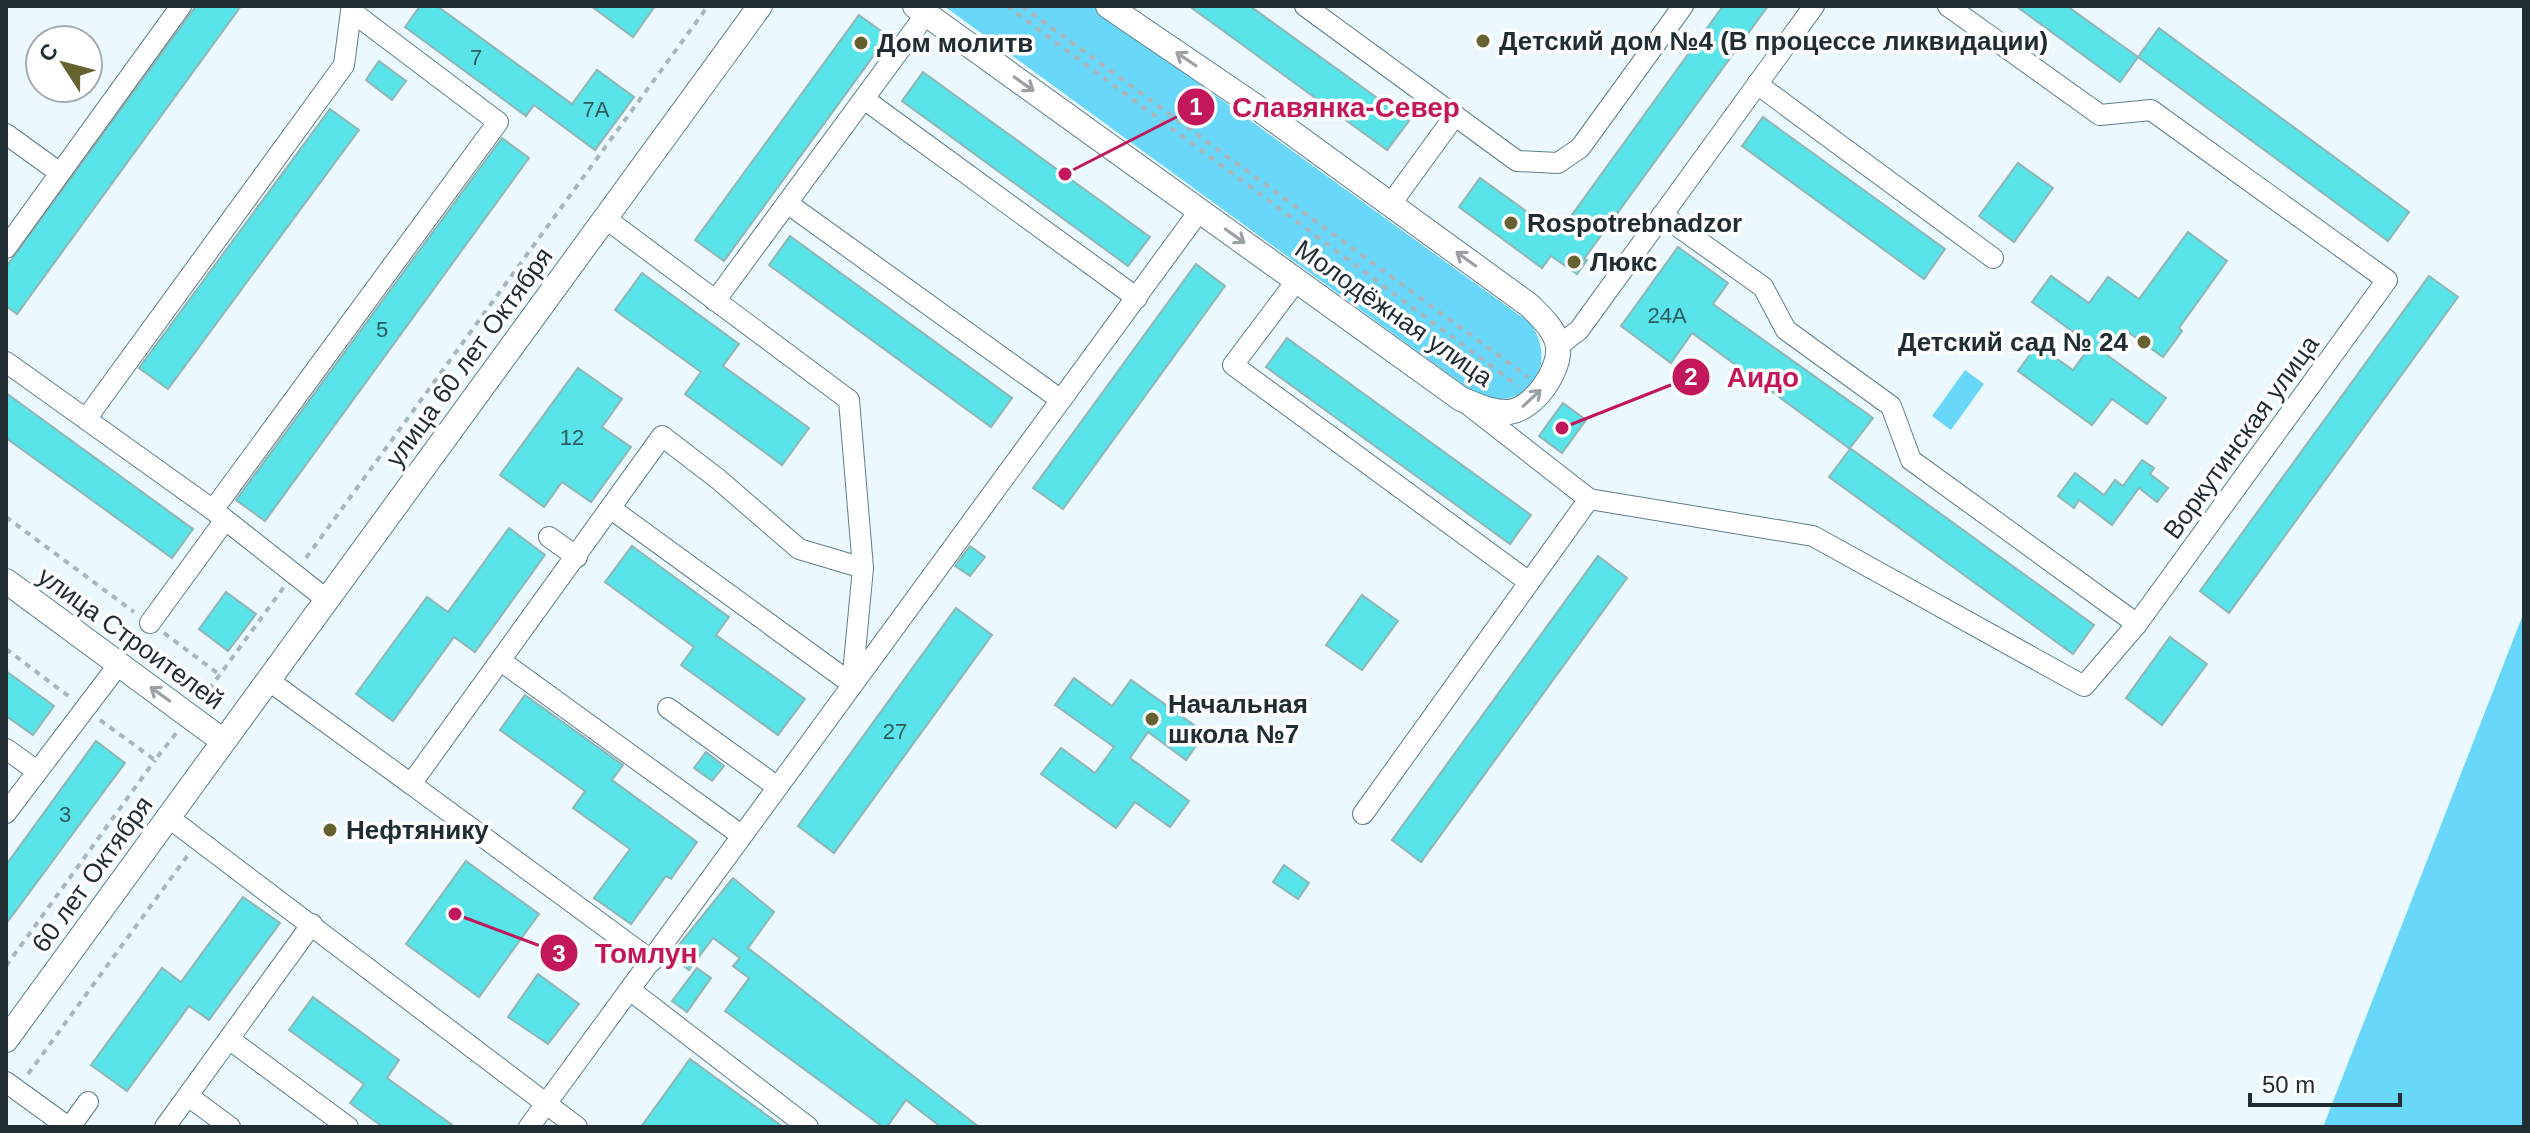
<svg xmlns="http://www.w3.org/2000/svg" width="2530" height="1133" font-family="Helvetica,sans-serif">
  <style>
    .green { fill: #69d7fa }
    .building { fill: #58e4e8; stroke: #91b5b6; stroke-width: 2 }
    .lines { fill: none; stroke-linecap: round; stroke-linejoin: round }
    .minor-casing { stroke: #5f7e89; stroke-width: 22 }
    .major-casing { stroke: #5f7e89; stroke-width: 26 }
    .path { stroke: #a9b7bc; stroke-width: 4; stroke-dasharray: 6 6; stroke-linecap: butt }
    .minor { stroke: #fff; stroke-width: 20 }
    .major { stroke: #fff; stroke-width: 24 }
    .oneway { stroke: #9ba0a3 }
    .poi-dot { fill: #66622f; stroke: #fff; stroke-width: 3 }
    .labels { text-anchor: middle; stroke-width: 7; stroke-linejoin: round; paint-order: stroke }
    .number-label { font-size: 22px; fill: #2e5b60 }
    .poi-label { font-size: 26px; font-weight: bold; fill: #202d32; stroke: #fff; text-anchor: start }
    .street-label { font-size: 26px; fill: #202d32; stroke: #fff }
    .leader { fill: none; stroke: #c2185b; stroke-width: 3 }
    .callout-dot { fill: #c2185b; stroke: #fff; stroke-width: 3 }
    .mark-label { font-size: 24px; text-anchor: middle; font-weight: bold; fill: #fff }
    .callout-label { font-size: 28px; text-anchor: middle; font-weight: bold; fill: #c2185b; stroke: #fff; stroke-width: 7; stroke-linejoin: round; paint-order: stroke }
  </style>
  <rect width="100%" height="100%" fill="#ebf9fe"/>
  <g class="green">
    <path d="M944,6h148l438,317c31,43 -5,92 -54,71z"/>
    <polygon points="1965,370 1984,384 1951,430 1932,416"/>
    <polygon points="2524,612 2524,1127 2323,1127"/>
  </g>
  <g class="building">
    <polygon points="196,6 241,6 17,314 6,306 6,267"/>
    <polygon points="420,6 437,6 572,104 597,70 634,97 595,150 534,105 526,116 405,27"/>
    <polygon points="591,6 655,6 633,37"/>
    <polygon points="1189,6 1250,6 1409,121 1387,150"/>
    <polygon points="1723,6 1768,6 1584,259 1587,260 1577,274 1551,256 1542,268 1459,207 1480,178 1558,234"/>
    <polygon points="2016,6 2067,6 2138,57 2120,82"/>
    <polygon points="859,15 888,36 724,261 695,240"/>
    <polygon points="2159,28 2409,212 2388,241 2138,57"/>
    <polygon points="379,61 406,81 392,100 366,80"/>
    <polygon points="923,72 1150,237 1128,266 902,101"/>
    <polygon points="330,109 359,130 168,389 139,368"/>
    <polygon points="1763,117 1945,249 1924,279 1742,146"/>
    <polygon points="502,138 529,158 265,521 236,500"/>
    <polygon points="2018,163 2053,188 2014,242 1979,216"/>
    <polygon points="2188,232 2227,261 2179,328 2182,331 2163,357 2125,330 2107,355 2166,398 2147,424 2112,399 2092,425 2018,371 2037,345 2073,370 2091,345 2032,302 2051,276 2089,303 2108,277 2139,299"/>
    <polygon points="790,236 1012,398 991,427 769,265"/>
    <polygon points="1678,247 1728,283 1713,304 1873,418 1850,448 2094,625 2073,654 1829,477 1850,449 1692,333 1671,363 1621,326"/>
    <polygon points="1196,264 1225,286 1063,509 1033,488"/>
    <polygon points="642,273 739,344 723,366 809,428 782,465 685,394 701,372 615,310"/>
    <polygon points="2429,276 2458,297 2229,613 2200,591"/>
    <polygon points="1287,338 1531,515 1510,544 1266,367"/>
    <polygon points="578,368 622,399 602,427 631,447 591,502 562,482 544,507 500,475"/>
    <polygon points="6,393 193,529 172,558 6,438"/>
    <polygon points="1563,403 1586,420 1562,453 1539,436"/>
    <polygon points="2142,460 2154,468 2150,474 2168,488 2157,502 2139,488 2112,525 2079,500 2074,508 2058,496 2075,473 2104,495 2115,480 2123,486"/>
    <polygon points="509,528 545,555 475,652 454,637 393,721 356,694 427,597 448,612"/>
    <polygon points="632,546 729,617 716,635 805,699 778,735 681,665 694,647 605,582"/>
    <polygon points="970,546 985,557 970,576 955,566"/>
    <polygon points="1598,556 1627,578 1421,862 1392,840"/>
    <polygon points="226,592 256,614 228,651 199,629"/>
    <polygon points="1362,595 1398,621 1362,670 1326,645"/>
    <polygon points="956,608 992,635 834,853 798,826"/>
    <polygon points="2170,637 2207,664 2162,725 2126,698"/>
    <polygon points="6,671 54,706 33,735 6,716"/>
    <polygon points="1074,678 1112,706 1131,680 1205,733 1186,760 1148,732 1130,758 1189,801 1170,827 1135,802 1116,828 1041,774 1061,748 1095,773 1114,747 1055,705"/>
    <polygon points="525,695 623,765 612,780 697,842 671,879 666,876 631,924 594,898 630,849 573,808 585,791 500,730"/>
    <polygon points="96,741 125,763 6,924 6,865"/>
    <polygon points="706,752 724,766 712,781 694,768"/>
    <polygon points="466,861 539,914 479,997 406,944"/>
    <polygon points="1284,865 1309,883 1298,899 1273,882"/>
    <polygon points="733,878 774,912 748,948 979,1127 941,1127 906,1100 887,1127 883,1127 725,1011 749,978 733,966 740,958 713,938 689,970 670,956"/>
    <polygon points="243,897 280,923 209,1020 189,1006 127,1091 91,1065 162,968 181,982"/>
    <polygon points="697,968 711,978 687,1012 672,1001"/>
    <polygon points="538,974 579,1004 548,1044 508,1017"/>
    <polygon points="313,997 399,1060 387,1078 455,1127 383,1127 350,1103 364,1084 289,1030"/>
    <polygon points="690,1059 783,1127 641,1127"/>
  </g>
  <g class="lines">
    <g class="minor-casing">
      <g id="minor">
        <polyline points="1305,6 1517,161 1558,163 1580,148 1683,6"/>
        <polyline points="1757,84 1993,258"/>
        <polyline points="864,99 1137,298"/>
        <polyline points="6,134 60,173"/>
        <polyline points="787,203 1061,400"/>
        <polyline points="1390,205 1454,117"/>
        <polyline points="1662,215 1763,287 1786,330 1891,406 1911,460 2137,624"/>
        <polyline points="605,218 849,400 863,568 852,684"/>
        <polyline points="6,248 181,6"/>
        <polyline points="1297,280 1233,365 1529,582"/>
        <polyline points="715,301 926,14"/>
        <polyline points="1558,346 1579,330 1814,6"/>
        <polyline points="6,362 213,510 326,599"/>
        <polyline points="86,419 344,65 351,11"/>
        <polyline points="1589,499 1813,536 2084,686 2137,624 2387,280 2151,110 2100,115 1948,6"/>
        <polyline points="610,508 852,684"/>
        <polyline points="213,510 498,122 351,11 355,6"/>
        <polyline points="549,537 577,557"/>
        <polyline points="150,623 225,520"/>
        <polyline points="501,661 741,835"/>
        <polyline points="268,680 411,784 662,436 718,479 799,549 863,568"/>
        <polyline points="668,708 776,786"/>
        <polyline points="6,749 37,771"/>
        <polyline points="411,784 652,961"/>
        <polyline points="6,813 119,664"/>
        <polyline points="1363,814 1589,499 1470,406"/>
        <polyline points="168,817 577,1127"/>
        <polyline points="630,990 808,1127"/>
        <polyline points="229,1039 348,1127"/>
        <polyline points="6,1082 68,1127"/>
        <polyline points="188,1096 230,1127"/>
        <polyline points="70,1127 88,1102"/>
        <polyline points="165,1127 312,924"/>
        <polyline points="529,1127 1200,210"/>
      </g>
    </g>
    <g class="major-casing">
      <g id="major">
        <path d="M915,6l546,393c15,6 31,14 48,13 25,-3 52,-42 49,-66 -3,-17 -18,-30 -29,-41l-274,-199 -147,-100"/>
        <polyline points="6,581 223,741"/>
        <polyline points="6,1040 760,6"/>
      </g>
    </g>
    <g class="path">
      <polyline points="1007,6 1518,386"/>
      <polyline points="1022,6 1528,377"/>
      <polyline points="6,517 134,612"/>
      <polyline points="306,558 708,6"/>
      <polyline points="164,633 220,675"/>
      <polyline points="6,649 71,698"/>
      <polyline points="202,699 284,587"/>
      <polyline points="100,720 155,760 177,732"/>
      <polyline points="6,966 155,760"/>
      <polyline points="28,1074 188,855"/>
    </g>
    <use href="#minor" class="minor"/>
    <use href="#major" class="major"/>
  </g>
  <defs><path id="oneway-shaft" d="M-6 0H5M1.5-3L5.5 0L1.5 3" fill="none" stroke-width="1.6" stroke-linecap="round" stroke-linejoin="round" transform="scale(2)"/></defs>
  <g class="oneway">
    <use href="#oneway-shaft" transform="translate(1186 59) rotate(-146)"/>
    <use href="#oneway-shaft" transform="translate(1024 84) rotate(36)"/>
    <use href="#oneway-shaft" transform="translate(1235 236) rotate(36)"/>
    <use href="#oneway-shaft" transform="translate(1466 259) rotate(-144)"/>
    <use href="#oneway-shaft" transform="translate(1532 398) rotate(-43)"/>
    <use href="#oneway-shaft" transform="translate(160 694) rotate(-144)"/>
  </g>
  <g class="poi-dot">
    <circle cx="1483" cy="41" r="8"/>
    <circle cx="861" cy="43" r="8"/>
    <circle cx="1511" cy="223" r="8"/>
    <circle cx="1574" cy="262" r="8"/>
    <circle cx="2144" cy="342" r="8"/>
    <circle cx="1152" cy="719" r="8"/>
    <circle cx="330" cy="830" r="8"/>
  </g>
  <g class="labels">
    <g class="number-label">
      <text x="476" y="65">7</text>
      <text x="596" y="117">7А</text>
      <text x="1667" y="323">24А</text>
      <text x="382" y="337">5</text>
      <text x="572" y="445">12</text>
      <text x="895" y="739">27</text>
      <text x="65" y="822">3</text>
    </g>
    <g class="poi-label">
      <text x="1499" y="50">Детский дом №4 (В процессе ликвидации)</text>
      <text x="877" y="52">Дом молитв</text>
      <text x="1527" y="232">Rospotrebnadzor</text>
      <text x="1590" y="271">Люкс</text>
      <text x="2128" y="351" text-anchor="end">Детский сад № 24</text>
      <text x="1168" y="713">Начальная<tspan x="1168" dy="30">школа №7</tspan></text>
      <text x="346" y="839">Нефтянику</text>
    </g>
    <g class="street-label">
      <text transform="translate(1394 313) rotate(35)" y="9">Молодёжная улица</text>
      <text transform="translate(469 357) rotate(-54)" y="9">улица 60 лет Октября</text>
      <text transform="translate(2241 437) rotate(-54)" y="9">Воркутинская улица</text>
      <text transform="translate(131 638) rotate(36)" y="9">улица Строителей</text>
      <text transform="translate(92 874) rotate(-54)" y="9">60 лет Октября</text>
    </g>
  </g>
  <path class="leader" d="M1065 174L1196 107M1562 428L1691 377M455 914L559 953"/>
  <g class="callout-dot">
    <circle cx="1065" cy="174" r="8"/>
    <circle cx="1562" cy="428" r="8"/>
    <circle cx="455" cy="914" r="8"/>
    <circle cx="1196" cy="107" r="20"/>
    <circle cx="1691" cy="377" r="20"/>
    <circle cx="559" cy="953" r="20"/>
  </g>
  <g class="mark-label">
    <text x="1196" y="115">1</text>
    <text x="1691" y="385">2</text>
    <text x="559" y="962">3</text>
  </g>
  <g class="callout-label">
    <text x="1346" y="117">Славянка-Север</text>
    <text x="1763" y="387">Аидо</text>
    <text x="646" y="963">Томлун</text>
  </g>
  <rect width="2530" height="1133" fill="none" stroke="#202d32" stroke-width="16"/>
  <g transform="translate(64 64) rotate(306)"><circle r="38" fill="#ffffff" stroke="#a6abad" stroke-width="2"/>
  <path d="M0-6L14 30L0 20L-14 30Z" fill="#66622f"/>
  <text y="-12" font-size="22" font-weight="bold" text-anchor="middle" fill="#202d32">С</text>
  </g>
  <path d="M2250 1093v12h150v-12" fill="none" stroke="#202d32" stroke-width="4"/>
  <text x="2262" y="1093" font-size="24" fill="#202d32" stroke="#ffffff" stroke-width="6" paint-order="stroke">50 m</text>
</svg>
